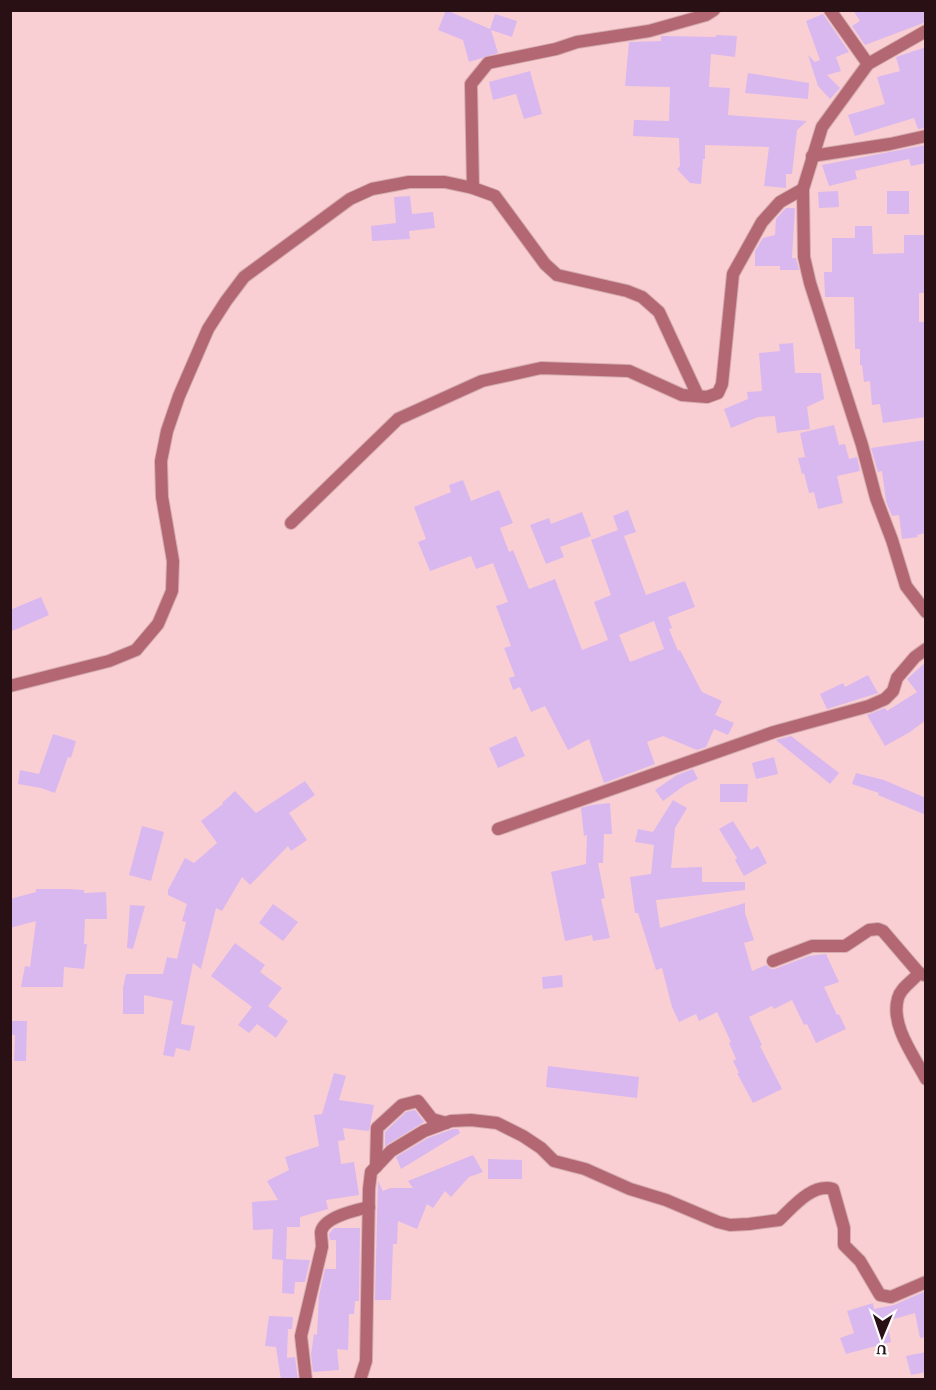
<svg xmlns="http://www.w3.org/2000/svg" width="936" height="1390" font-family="'Crimson Pro',serif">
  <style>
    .building { fill: #d8b8ef; fill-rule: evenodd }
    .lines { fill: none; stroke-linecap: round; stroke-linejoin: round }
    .street-casing { stroke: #d4adb1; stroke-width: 14 }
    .street { stroke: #b36772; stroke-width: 12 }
  </style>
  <rect width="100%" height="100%" fill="#facfd4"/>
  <g class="building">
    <polygon points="446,10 490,29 495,14 517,21 512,37 491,30 498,53 469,62 463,40 438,30"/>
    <polygon points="853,10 926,10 926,22 865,45 852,26 860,21"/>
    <polygon points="823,14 849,52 836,57 841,71 827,75 840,88 830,99 818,86 808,55 815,62 820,60 806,21"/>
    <polygon points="716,35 737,36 735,57 711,54 709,87 730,88 728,115 807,121 796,131 797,130 792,174 786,174 786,188 764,186 769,147 705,145 705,159 703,159 701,184 690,183 677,169 680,166 679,138 633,136 634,120 669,121 670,87 625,86 629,42 661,41 661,36 663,36 716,37"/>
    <polygon points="926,47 926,128 918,129 914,118 855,136 848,115 885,104 877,77 900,71 896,57"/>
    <polygon points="530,71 542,114 524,119 516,94 493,100 489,82"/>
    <polygon points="748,73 809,83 808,99 745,93"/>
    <polygon points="926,145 926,163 911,166 909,159 855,171 857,179 829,186 822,165"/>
    <polygon points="838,191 839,207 819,208 818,192"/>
    <rect x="887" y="191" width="22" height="23"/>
    <polygon points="410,196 412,214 433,212 435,228 409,231 410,239 372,241 371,226 396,223 394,197"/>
    <polygon points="786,208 795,208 792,258 796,258 799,270 780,270 780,266 755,266 755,251 763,238 775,235 776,219"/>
    <polygon points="855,226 872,226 873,254 904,253 904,235 926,235 926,293 919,293 919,322 926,322 926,417 883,423 880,404 872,405 870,381 864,382 862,365 860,365 860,349 855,349 854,297 825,297 824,272 832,272 832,238 855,238"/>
    <polygon points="793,343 795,373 821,373 824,399 807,407 810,429 777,433 775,416 758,417 731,428 724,409 748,399 747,392 762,391 759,353 780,351 779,344"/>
    <polygon points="834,425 839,445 845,444 849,459 857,457 860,471 837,476 843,503 818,509 814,492 809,493 804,473 802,474 798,458 805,457 800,433"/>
    <polygon points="926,440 926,533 917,535 918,537 902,539 899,515 892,516 886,501 882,471 878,472 871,448"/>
    <path d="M463,480l8,21 28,-11 14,33 -13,5 9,24 4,-2 16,39 26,-10 27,71 26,-10 -14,-38 17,-7 -20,-55 27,-10 -5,-14 15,-6 8,22 -12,4 22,59 39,-14 10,26 -27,10 4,11 -3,1 9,22 2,-1 22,42 20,9 -7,14 19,8 -6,12 -14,-6 -8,18 -9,3 -34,-14 -16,6 8,22 -51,19 -15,-44 -21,11 -23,-44 -14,6 -11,-25 -7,3 -4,-12 6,-2 -11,-28 7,-2 -15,-40 12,-4 -15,-39 -17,6 -5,-13 -41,15 -12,-29 8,-3 -12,-32 37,-15 -2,-7zM654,621l10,28 -34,13 -11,-27z"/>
    <polygon points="582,512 591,536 560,547 564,557 546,564 530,525 549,518 551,524"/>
    <polygon points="41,597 49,615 10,632 10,610"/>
    <polygon points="926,662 926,720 910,732 885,746 867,715 885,708 887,711 917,692 907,679"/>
    <polygon points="868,675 878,693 827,709 820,694 843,683 845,687"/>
    <polygon points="53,734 76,741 71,758 68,757 55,793 41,788 18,784 20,770 39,774"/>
    <polygon points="516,736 525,756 498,768 489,748"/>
    <polygon points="791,736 839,773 830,784 776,740"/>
    <polygon points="774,757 778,774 756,779 752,763"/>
    <polygon points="693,769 698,779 685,785 663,801 655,790 677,775"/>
    <polygon points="856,773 884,780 926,798 926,815 878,795 879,793 852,784"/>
    <polygon points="305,781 315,795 289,813 307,840 291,851 288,846 250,885 242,877 222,911 216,908 201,969 193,963 181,1024 195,1026 190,1051 176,1048 174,1057 163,1055 173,1001 144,995 144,1014 123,1014 123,988 126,974 163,974 167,957 177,959 186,922 182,921 187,904 168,895 168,890 185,858 194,863 217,843 201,821 223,804 222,803 235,791 256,813"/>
    <polygon points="720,784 748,784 747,802 720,802"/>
    <polygon points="673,800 687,808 675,828 671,868 702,867 702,882 745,882 745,890 656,900 660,928 745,903 745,913 754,940 744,943 752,971 766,965 771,969 775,969 809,956 826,954 839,982 824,987 837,1015 839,1014 846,1029 816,1043 807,1024 804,1025 792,1000 774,1009 772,1006 749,1017 762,1045 760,1046 782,1089 753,1103 737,1073 739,1073 733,1061 736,1059 729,1043 731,1042 717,1012 699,1021 696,1014 679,1022 672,1007 662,968 656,970 638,913 635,913 630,877 651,874 654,845 635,842 638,829 653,832"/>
    <polygon points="610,803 612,834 604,834 603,863 598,863 605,898 601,899 610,938 593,941 592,935 565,941 551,872 586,864 587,835 584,836 581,808 592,805"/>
    <polygon points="733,821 751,850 758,846 767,863 744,876 735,860 737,858 719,829"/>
    <polygon points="142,826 164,832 151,881 129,875"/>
    <polygon points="36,889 68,889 84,890 84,893 106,892 107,919 85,919 84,944 87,944 84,969 64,967 63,987 21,987 25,966 30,967 36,921 10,928 10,899 36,892"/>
    <polygon points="273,904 298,922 283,941 259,923"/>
    <polygon points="130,905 145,906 133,949 127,948"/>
    <polygon points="235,943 265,965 260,972 282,988 268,1006 288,1021 276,1038 257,1024 249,1033 238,1025 252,1007 211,976"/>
    <polygon points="562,975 563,987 543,989 542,977"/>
    <polygon points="11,1021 27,1021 26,1061 14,1061 15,1035 11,1035"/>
    <polygon points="548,1066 639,1077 637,1098 546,1087"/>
    <polygon points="334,1073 346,1076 339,1100 374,1105 369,1131 343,1128 345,1140 338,1141 341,1164 354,1162 359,1195 326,1200 328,1209 300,1217 300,1227 287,1227 286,1259 310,1260 305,1282 295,1282 294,1294 282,1293 283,1260 272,1259 273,1229 253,1230 252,1202 278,1200 267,1181 289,1170 285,1157 319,1146 314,1115 322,1114"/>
    <polygon points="415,1110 424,1122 385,1146 385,1132 406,1112"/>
    <polygon points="453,1129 458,1129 460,1133 401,1169 396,1157 428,1138"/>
    <polygon points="473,1155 483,1172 469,1177 451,1197 445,1191 433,1208 427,1204 417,1229 398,1221 397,1244 393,1244 391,1300 375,1300 378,1181 383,1191 390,1188 413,1188 408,1181"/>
    <polygon points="488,1159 522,1160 522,1179 488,1179"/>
    <polygon points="334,1228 360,1228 359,1301 355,1301 354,1314 349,1314 348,1350 337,1349 339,1370 313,1372 311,1354 314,1334 317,1335 319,1296 325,1269 336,1269 336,1240 330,1240 329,1234"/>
    <polygon points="926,1291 926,1337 920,1338 915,1313 887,1321 891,1342 846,1354 840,1338 854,1333 847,1311 873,1303 874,1309 894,1305"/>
    <polygon points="269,1316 293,1317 292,1329 288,1329 287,1358 295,1357 298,1380 281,1380 276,1347 265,1346"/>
    <polygon points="926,1352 926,1372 911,1375 906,1356"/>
  </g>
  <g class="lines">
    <g class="street-casing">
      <g id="street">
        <polyline points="830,10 868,64"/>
        <polyline points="926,31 868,64 822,127 803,189 804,257 810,283 862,445 876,498 892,540 906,586 926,612"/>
        <polyline points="812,156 890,144 926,136"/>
        <polyline points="473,188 471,84 488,63 556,49 577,42 649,31 706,15 714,10"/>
        <polyline points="291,523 398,419 482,381 541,368 629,371 682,395 707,397 718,393 722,384 733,274 762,222 780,202 803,189"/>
        <polyline points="10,686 109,661 136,650 158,624 172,591 173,561 162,497 161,461 167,431 179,396 208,329 226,301 244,277 350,199 372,189 409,182 445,182 473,188 495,196 545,264 557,275 627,291 642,297 659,312 698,396"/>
        <polyline points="498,829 774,732 869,706 885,699 893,691 897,678 915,657 926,649"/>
        <polyline points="773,961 812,946 845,946 869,930 878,929 883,931 919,973"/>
        <path d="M924,975l-5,-2c-6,8 -18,14 -21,25 -8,27 16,58 28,81"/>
        <polyline points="376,1167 377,1128 402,1105 418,1101 432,1119 446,1123"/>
        <path d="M306,1380l-5,-44 21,-89c0,-4 -1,-11 -1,-15 3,-15 35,-22 48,-25"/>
        <path d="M360,1380l6,-19 3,-172 2,-17 20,-21 33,-20 27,-10 20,-1 26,3 26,13 18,12 13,13 31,8 45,20 36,11 52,22 12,3 19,-1 30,-4c14,-13 33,-37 54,-31l11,39v17l16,16 20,34 11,2 35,-15"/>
      </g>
    </g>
    <use href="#street" class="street"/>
  </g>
  <rect width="936" height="1390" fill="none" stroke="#281014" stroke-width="24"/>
  <g transform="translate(882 1336) rotate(182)" stroke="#fcfdfc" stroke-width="4.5" paint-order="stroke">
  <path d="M0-4.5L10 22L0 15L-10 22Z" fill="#281014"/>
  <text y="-9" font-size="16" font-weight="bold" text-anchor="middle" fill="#281014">U</text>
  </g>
</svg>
